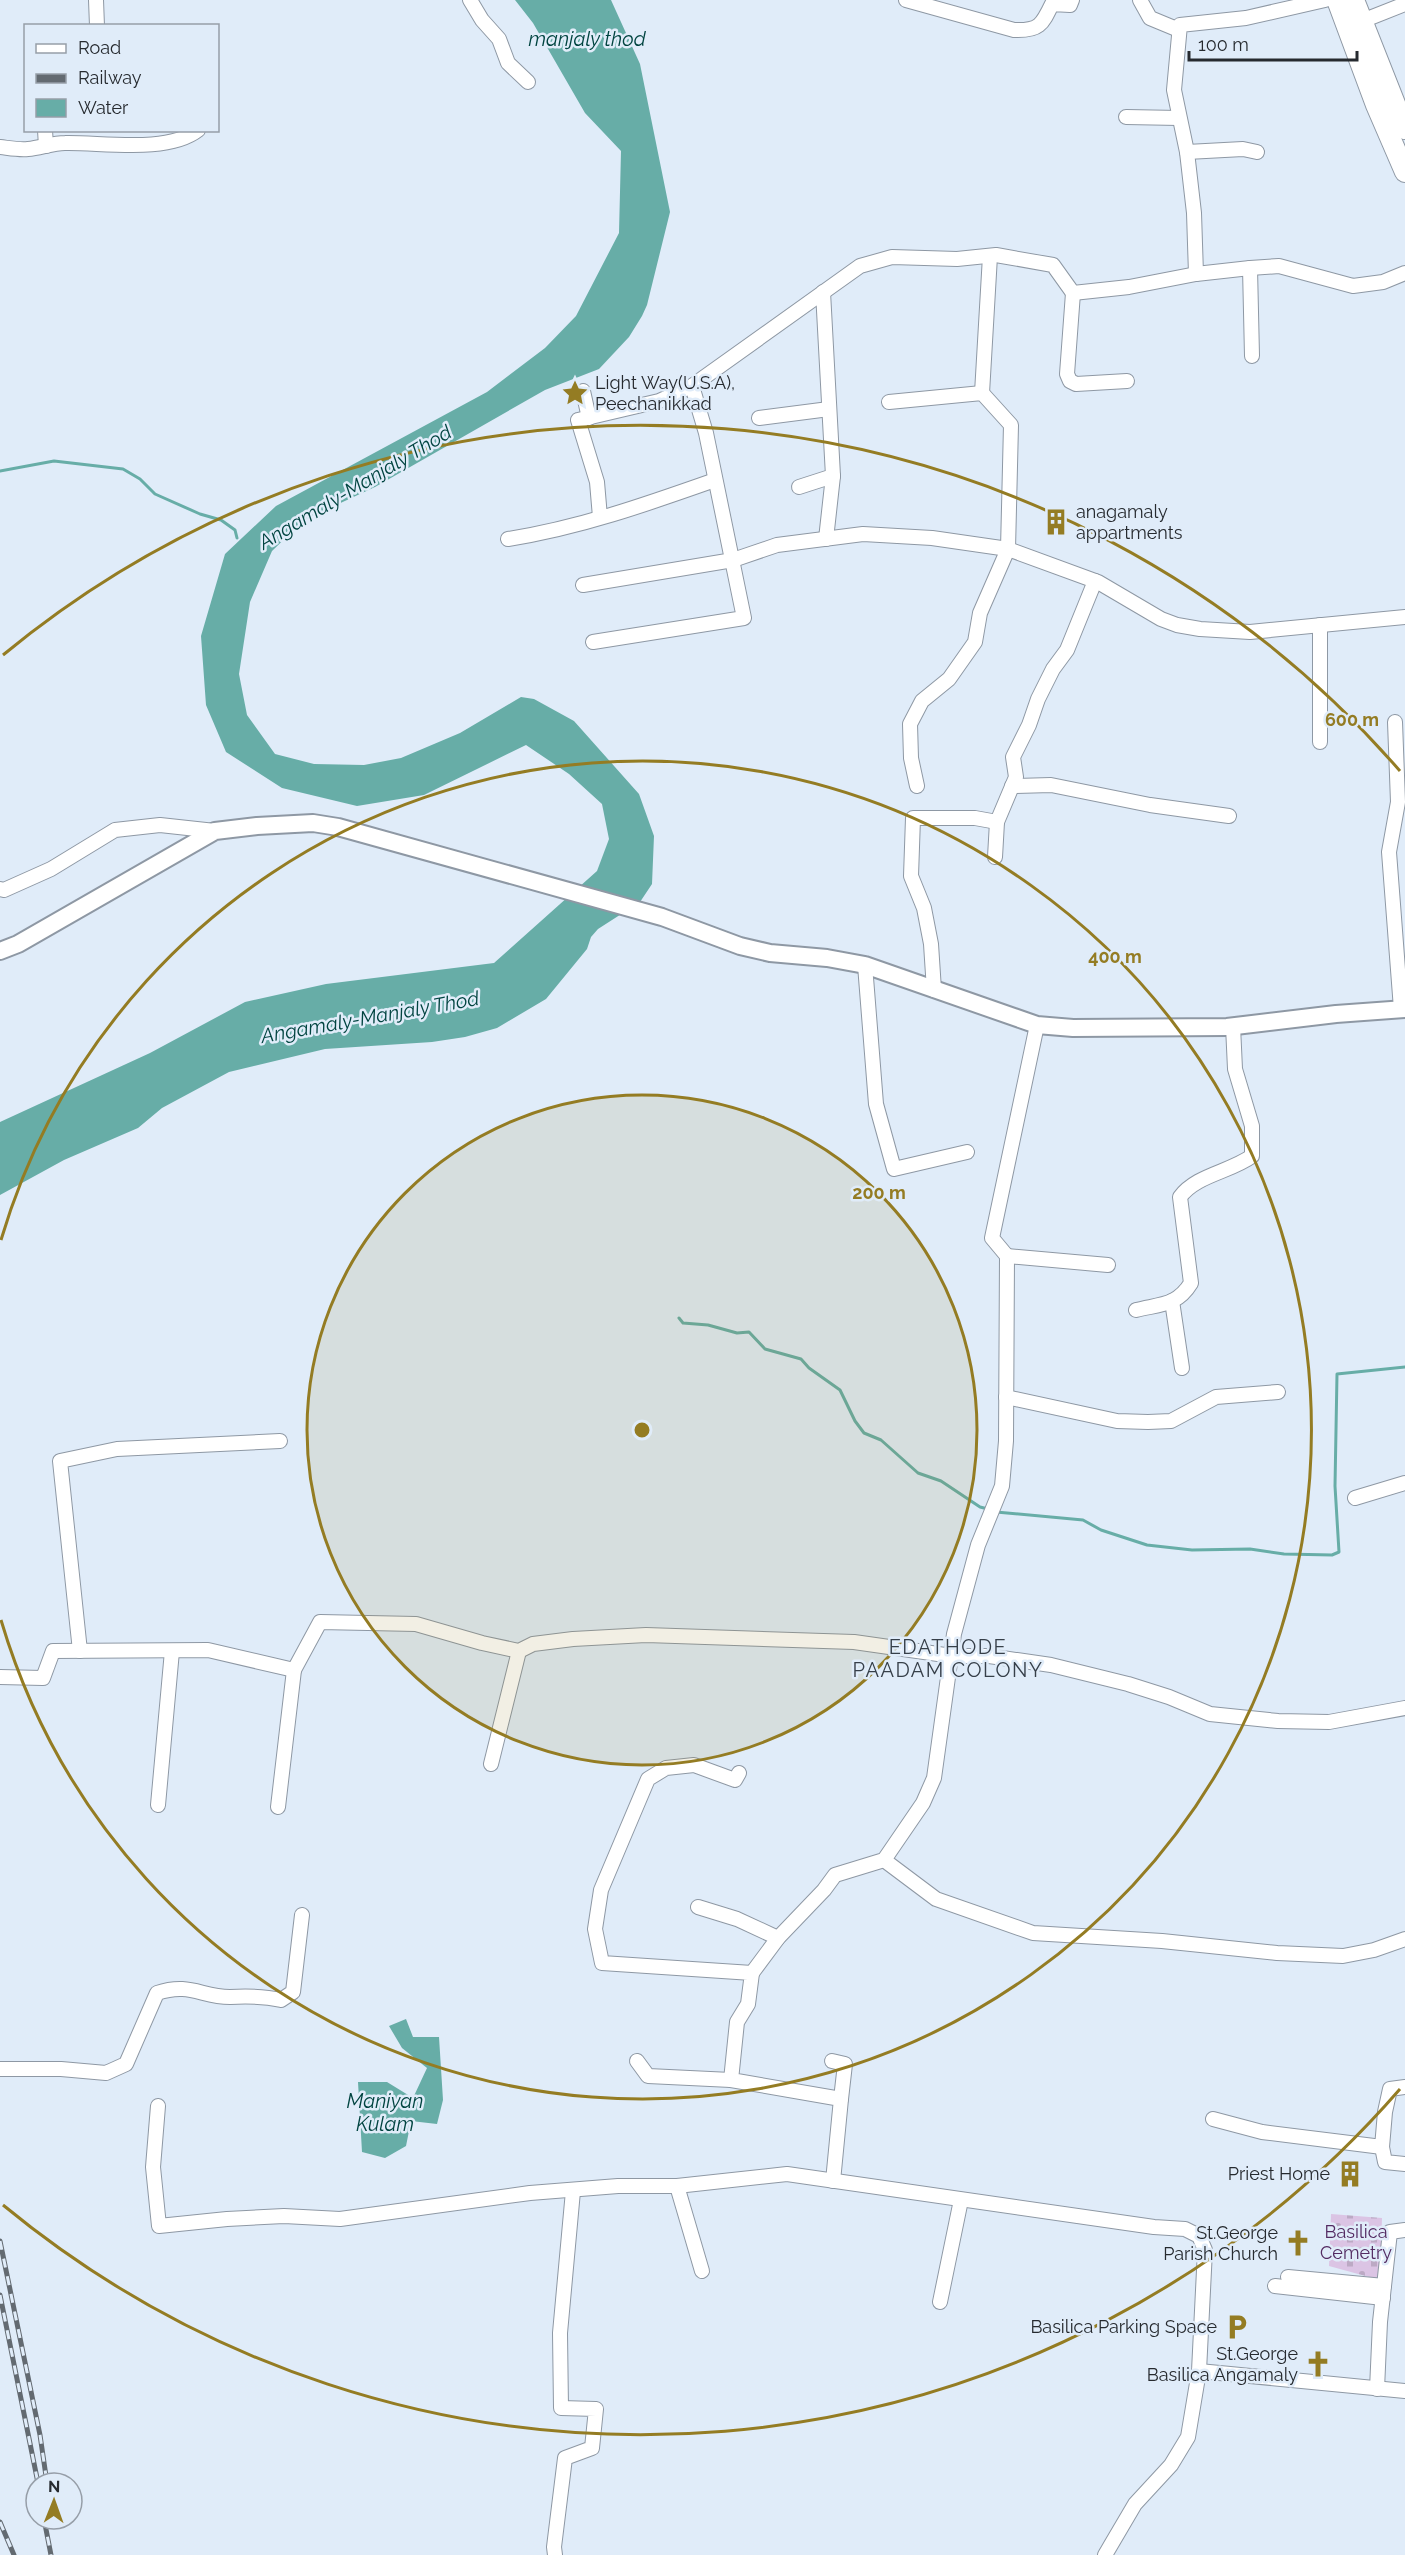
<svg xmlns="http://www.w3.org/2000/svg" width="1405" height="2555" font-family="Raleway,sans-serif">
  <style>
    .cemetery { fill: url(#cemetery-stones) }
    .water { fill: #67ada7 }
    .lines { fill: none; stroke-linecap: round; stroke-linejoin: round }
    .stream { stroke: #67ada7; stroke-width: 3 }
    .minor-casing { stroke: #8e98a4; stroke-width: 16 }
    .major-casing { stroke: #8e98a4; stroke-width: 20 }
    .highway-casing { stroke: #8e98a4; stroke-width: 22 }
    .minor { stroke: #fff; stroke-width: 14 }
    .major { stroke: #fff; stroke-width: 16 }
    .highway { stroke: #fff; stroke-width: 20 }
    .rail-casing { stroke: #636a71; stroke-width: 5 }
    .rail { stroke: #e0ecf9; stroke-width: 3; stroke-dasharray: 9; stroke-linecap: butt }
    .ring { fill: none; stroke: #947c23; stroke-width: 3 }
    .labels { text-anchor: middle; stroke-width: 5; stroke-linejoin: round; paint-order: stroke }
    .poi-label { font-size: 18px; fill: #262a2f; stroke: #e0ecf9; text-anchor: end }
    .park-label { font-size: 18px; fill: #532b62; stroke: #e0ecf9 }
    .water-label { font-size: 20px; font-style: italic; fill: #004440; stroke: #e0ecf9 }
    .neighbourhood-label { font-size: 20px; letter-spacing: 1.5px; fill: #363f49; stroke: #e0ecf9 }
    .centre { fill: #947c23; stroke: #e0ecf9; stroke-width: 3 }
    .ring-label { font-size: 18px; text-anchor: middle; font-weight: bold; fill: #947c23; stroke: #e0ecf9; stroke-width: 5; stroke-linejoin: round; paint-order: stroke }
  </style>
  <defs>
    <pattern id="cemetery-stones" width="16" height="16" patternUnits="userSpaceOnUse" patternTransform="scale(1.5)"><rect width="16" height="16" fill="#dbc4e4"/><path d="M2 7V4a2 2 0 0 1 4 0v3zM10 15v-3a2 2 0 0 1 4 0v3z" fill="#bca9c4"/></pattern>
  </defs>
  <rect width="100%" height="100%" fill="#e0ecf9"/>
  <polygon class="cemetery" points="1331,2214 1382,2218 1380,2280 1329,2266"/>
  <g class="water">
    <polygon points="515,0 611,0 640,64 670,212 647,305 642,316 629,337 599,369 545,390 375,487 304,520 272,551 250,602 239,674 247,715 275,754 314,764 364,765 401,758 460,733 521,697 534,699 574,721 639,794 654,836 652,884 640,902 598,929 591,937 587,949 546,999 497,1028 465,1037 432,1042 325,1049 229,1072 162,1108 138,1128 64,1160 0,1195 0,1122 150,1053 245,1002 326,984 494,963 597,871 609,839 602,804 569,774 526,745 424,795 357,806 282,788 226,752 206,705 201,636 225,554 276,506 487,392 545,348 576,316 619,233 621,151 585,113 533,23"/>
    <polygon points="406,2019 413,2037 439,2037 443,2100 437,2124 411,2121 406,2146 385,2158 362,2152 358,2082 387,2082 413,2098 427,2068 402,2048 389,2026"/>
  </g>
  <g class="lines">
    <g class="stream">
      <polyline points="0,471 54,461 123,469 140,479 155,494 200,514 221,520 235,530 237,538"/>
      <polyline points="679,1318 683,1323 708,1325 737,1333 749,1332 765,1349 801,1359 809,1368 840,1390 855,1421 864,1433 881,1440 918,1473 941,1481 980,1507 988,1509"/>
      <polyline points="996,1512 1083,1520 1101,1530 1147,1545 1192,1550 1250,1549 1284,1554 1332,1555 1339,1552 1335,1486 1337,1374 1405,1367"/>
    </g>
    <g class="minor-casing">
      <g id="minor">
        <polyline points="96,0 97,26"/>
        <polyline points="470,0 482,20 499,39 508,63 528,82"/>
        <path d="M906,0l108,30c25,1 28,-5 38,-26l18,1 2,-5"/>
        <polyline points="1140,0 1150,18 1179,30"/>
        <polyline points="1362,21 1405,4"/>
        <polyline points="1126,117 1179,118"/>
        <polyline points="45,130 46,146"/>
        <path d="M0,147c9,1 19,3 28,2 12,-1 25,-6 37,-6 36,-1 102,11 133,-13"/>
        <polyline points="1187,152 1243,149 1257,152"/>
        <polyline points="1250,268 1252,356"/>
        <polyline points="1196,274 1194,213 1187,152 1174,90 1180,25 1246,18 1325,0"/>
        <polyline points="1073,293 1067,374 1070,381 1076,384 1127,381"/>
        <polyline points="583,391 589,418"/>
        <polyline points="982,393 990,256"/>
        <polyline points="889,402 982,393 1011,425 1008,549 980,613 975,642 949,679 922,701 910,724 911,758 917,786"/>
        <polyline points="759,418 829,409"/>
        <polyline points="799,487 833,476 823,292"/>
        <polyline points="600,517 597,482 578,420 659,401 692,386 860,266 892,257 957,259 996,255 1053,265 1073,293 1129,287 1196,274 1250,268 1279,266 1353,286 1383,282 1405,273"/>
        <path d="M508,539c71,-11 139,-35 207,-59"/>
        <polyline points="826,539 833,476"/>
        <polyline points="583,585 733,560 777,545 863,534 932,538 1008,549 1098,582 1161,619 1177,625 1200,629 1250,632 1405,617"/>
        <polyline points="593,642 744,618 706,433 692,386"/>
        <polyline points="1395,722 1398,802 1389,852 1401,1009"/>
        <polyline points="1320,742 1320,625"/>
        <polyline points="1012,786 1051,785 1150,805 1229,816"/>
        <polyline points="995,857 997,822 1016,777 1013,757 1029,725 1038,699 1053,669 1067,650 1095,581"/>
        <polyline points="0,889 4,890 51,869 115,830 160,825 215,831"/>
        <polyline points="865,965 876,1104 894,1169 967,1152"/>
        <polyline points="934,990 931,944 924,908 911,876 913,818 975,818 997,822"/>
        <polyline points="1007,1256 1108,1265"/>
        <polyline points="1172,1301 1182,1368"/>
        <path d="M1136,1310c24,-6 41,-4 55,-27l-11,-86c16,-22 50,-25 72,-41v-30l-17,-57 -2,-43"/>
        <polyline points="1006,1397 1117,1421 1148,1422 1171,1421 1216,1397 1278,1392"/>
        <polyline points="1355,1498 1405,1483"/>
        <polyline points="80,1651 60,1461 117,1449 280,1441"/>
        <polyline points="0,1677 43,1678 53,1651 208,1650 294,1670 320,1622 416,1624 482,1643 519,1651 533,1644 573,1639 646,1635 854,1642 952,1656 989,1656 1051,1665 1128,1684 1169,1697 1210,1714 1278,1721 1329,1722 1405,1708"/>
        <polyline points="491,1764 519,1651"/>
        <polyline points="739,1773 735,1780 694,1765 666,1768 648,1779 601,1890 595,1929 602,1963 752,1973 748,2004 737,2022 731,2080 841,2099 833,2181"/>
        <polyline points="158,1805 172,1651"/>
        <polyline points="278,1807 294,1670"/>
        <polyline points="884,1860 936,1899 1033,1933 1162,1941 1277,1953 1343,1956 1374,1950 1405,1939"/>
        <polyline points="698,1907 737,1919 778,1938"/>
        <polyline points="752,1973 778,1938 824,1890 835,1875 884,1860 923,1803 934,1778 954,1634 978,1545 1002,1486 1006,1441 1007,1256 992,1238 1037,1025"/>
        <polyline points="637,2061 648,2076 731,2080"/>
        <polyline points="832,2061 845,2064 841,2099"/>
        <path d="M0,2069h61l45,4 20,-9 31,-71c33,-11 44,4 73,4 18,-1 33,-1 51,3l12,-8 9,-77"/>
        <polyline points="158,2106 153,2167 159,2226 227,2219 284,2216 340,2219 530,2193 618,2186 677,2186 787,2174 1154,2227 1185,2229 1199,2236 1205,2250 1199,2371"/>
        <polyline points="1213,2119 1262,2132 1382,2147 1385,2112 1390,2089 1405,2087"/>
        <polyline points="1382,2147 1385,2162 1405,2164"/>
        <polyline points="677,2186 702,2271"/>
        <polyline points="1288,2277 1384,2286"/>
        <polyline points="1275,2286 1383,2298"/>
        <polyline points="940,2302 961,2200"/>
        <polyline points="1377,2389 1380,2322 1390,2232 1405,2230"/>
        <polyline points="555,2555 554,2547 565,2458 592,2448 596,2409 561,2408 560,2333 573,2191"/>
        <polyline points="1105,2555 1135,2504 1171,2465 1188,2437 1199,2371 1405,2391"/>
      </g>
    </g>
    <g class="major-casing">
      <polyline id="major" points="0,951 18,944 215,831 257,826 313,823 338,827 662,917 740,946 770,953 827,958 865,965 1037,1025 1073,1028 1227,1027 1336,1014 1405,1009"/>
    </g>
    <g class="highway-casing">
      <g id="highway">
        <polyline points="1337,0 1376,105 1405,172"/>
        <polyline points="1354,0 1405,129"/>
      </g>
    </g>
    <use href="#minor" class="minor"/>
    <use href="#major" class="major"/>
    <use href="#highway" class="highway"/>
    <g class="rail-casing">
      <g id="rail">
        <polyline points="0,2241 40,2435 47,2483"/>
        <polyline points="0,2295 38,2483"/>
        <polyline points="44,2519 51,2555"/>
        <polyline points="0,2522 14,2555"/>
      </g>
    </g>
    <use href="#rail" class="rail"/>
  </g>
  <circle cx="642" cy="1430" r="335" fill="#947c23" fill-opacity=".12"/>
  <g class="ring">
    <circle cx="642" cy="1430" r="335"/>
    <path d="M1 1240A669 669 0 1 1 1 1620"/>
    <path d="M1400 2089A1004 1004 0 0 1 3 2205M3 655A1004 1004 0 0 1 1400 771"/>
  </g>
  <defs>
    <g id="sight-bare" transform="scale(2.07)"><path d="M0-6L1.8-2.2L6-1.7L2.9 1.2L3.7 5.4L0 3.3L-3.7 5.4L-2.9 1.2L-6-1.7L-1.8-2.2Z" fill="#947c23" stroke="#e0ecf9" stroke-width="2.5" paint-order="stroke"/></g>
    <g id="building-bare" transform="scale(2.07)"><path d="M-4-6H4V6H1V3H-1V6H-4ZM-2.5-4.3h1.7v1.8h-1.7ZM.8-4.3h1.7v1.8H.8ZM-2.5-1h1.7V.8h-1.7ZM.8-1h1.7V.8H.8Z" fill="#947c23" stroke="#e0ecf9" stroke-width="2.5" paint-order="stroke"/></g>
    <g id="church-bare" transform="scale(2.07)"><path d="M-1.2-6h2.4v3.5h3.3v2.4h-3.3V6h-2.4V-.1h-3.3v-2.4h3.3Z" fill="#947c23" stroke="#e0ecf9" stroke-width="2.5" paint-order="stroke"/></g>
    <g id="parking-bare" transform="scale(2.07)"><path d="M-3.5-5.5H1a3.5 3.5 0 0 1 0 7H-1V5.5H-3.5ZM-1-3.4V-.6H.8a1.4 1.4 0 0 0 0-2.8Z" fill="#947c23" stroke="#e0ecf9" stroke-width="2.5" paint-order="stroke"/></g>
  </defs>
  <g fill-rule="evenodd">
    <use href="#sight-bare" x="575" y="393"/>
    <use href="#building-bare" x="1056" y="522"/>
    <use href="#building-bare" x="1350" y="2174"/>
    <use href="#church-bare" x="1298" y="2243"/>
    <use href="#parking-bare" x="1237" y="2327"/>
    <use href="#church-bare" x="1318" y="2364"/>
  </g>
  <g class="labels">
    <g class="poi-label">
      <text x="595" y="389" text-anchor="start">Light Way(U.S.A),<tspan x="595" dy="21">Peechanikkad</tspan></text>
      <text x="1076" y="518" text-anchor="start">anagamaly<tspan x="1076" dy="21">appartments</tspan></text>
      <text x="1330" y="2180">Priest Home</text>
      <text x="1278" y="2239">St.George<tspan x="1278" dy="21">Parish Church</tspan></text>
      <text x="1217" y="2333">Basilica Parking Space</text>
      <text x="1298" y="2360">St.George<tspan x="1298" dy="21">Basilica Angamaly</tspan></text>
    </g>
    <g class="park-label">
      <text x="1356" y="2238">Basilica<tspan x="1356" dy="21">Cemetry</tspan></text>
    </g>
    <g class="water-label">
      <text x="587" y="46">manjaly thod</text>
      <text transform="translate(355 487) rotate(-31)" y="7">Angamaly-Manjaly Thod</text>
      <text transform="translate(370 1017) rotate(-10)" y="7">Angamaly-Manjaly Thod</text>
      <text x="385" y="2108">Maniyan<tspan x="385" dy="23">Kulam</tspan></text>
    </g>
    <g class="neighbourhood-label">
      <text x="948" y="1654">EDATHODE<tspan x="948" dy="23">PAADAM COLONY</tspan></text>
    </g>
  </g>
  <circle cx="642" cy="1430" r="9" class="centre"/>
  <g class="ring-label">
    <text x="1352" y="726">600 m</text>
    <text x="1115" y="963">400 m</text>
    <text x="879" y="1199">200 m</text>
  </g>
  <rect x="24" y="24" width="195" height="108" fill="#e0ecf9" stroke="#969ea8" stroke-width="1.5"/>
  <rect x="36" y="44" width="30" height="9" fill="#ffffff" stroke="#969ea8" stroke-width="1.5"/>
  <text x="78" y="54" font-size="18" fill="#262a2f">Road</text>
  <rect x="36" y="74" width="30" height="9" fill="#636a71" stroke="#969ea8" stroke-width="1.5"/>
  <text x="78" y="84" font-size="18" fill="#262a2f">Railway</text>
  <rect x="36" y="99" width="30" height="18" fill="#67ada7" stroke="#969ea8" stroke-width="1.5"/>
  <text x="78" y="114" font-size="18" fill="#262a2f">Water</text>
  <g transform="translate(54 2501) rotate(1)"><circle r="28" fill="#e0ecf9" stroke="#969ea8" stroke-width="1.5"/>
  <path d="M0-4.5L10 22L0 15L-10 22Z" fill="#947c23"/>
  <text y="-9" font-size="16" font-weight="bold" text-anchor="middle" fill="#262a2f">N</text>
  </g>
  <path d="M1189 51v9h168v-9" fill="none" stroke="#262a2f" stroke-width="3"/>
  <text x="1198" y="51" font-size="18" fill="#262a2f" stroke="#e0ecf9" stroke-width="4.5" paint-order="stroke">100 m</text>
</svg>
